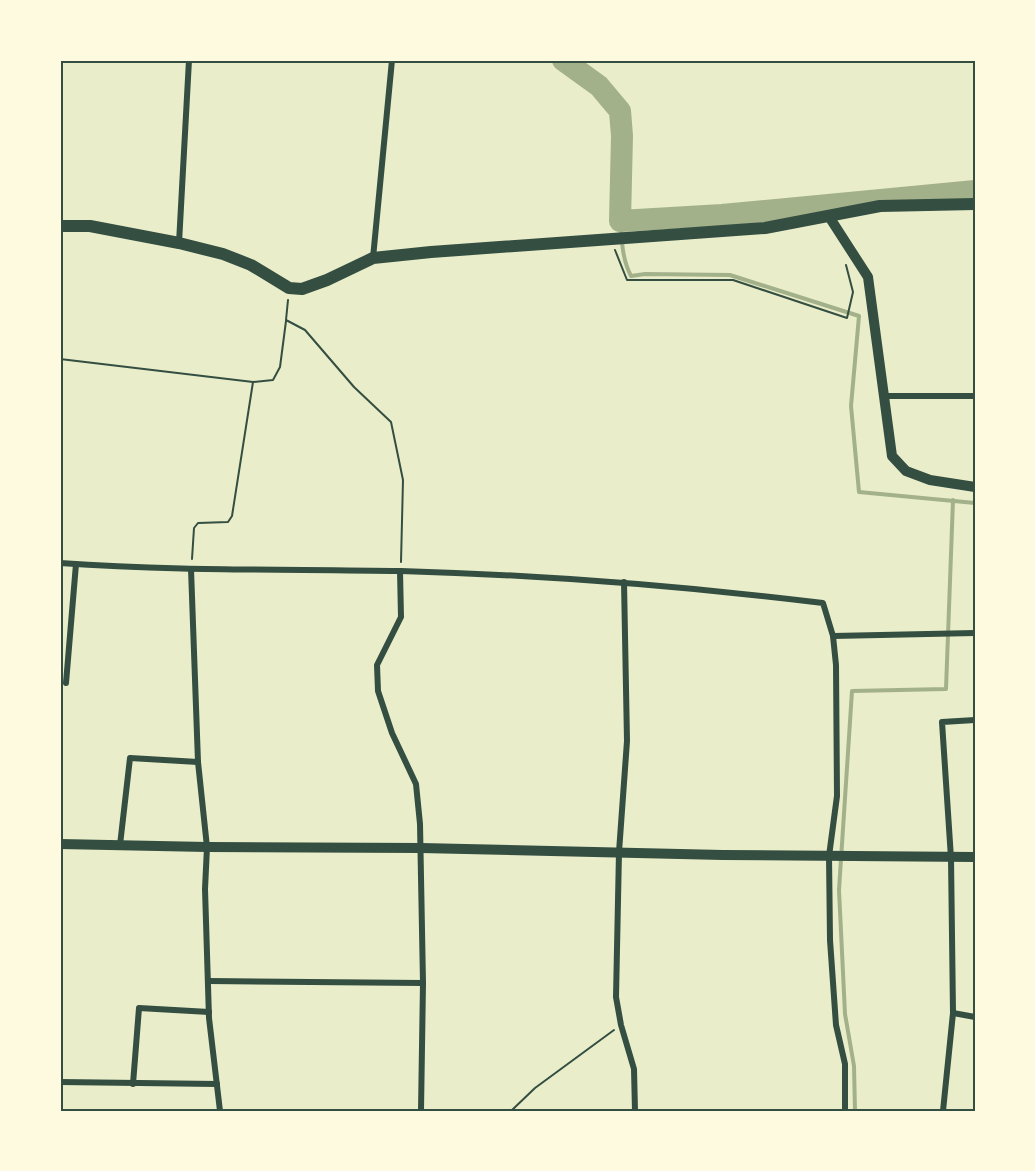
<svg xmlns="http://www.w3.org/2000/svg" width="1035" height="1171" font-family="'Alegreya Sans',sans-serif">
  <style>
    .lines { fill: none; stroke-linecap: round; stroke-linejoin: round }
    .stream { stroke: #a3b18a; stroke-width: 4 }
    .river { stroke: #a3b18a; stroke-width: 22 }
    .path { stroke: #344e41; stroke-width: 2 }
    .minor { stroke: #344e41; stroke-width: 6 }
    .tertiary { stroke: #344e41; stroke-width: 10 }
    .primary { stroke: #344e41; stroke-width: 12 }
    .neatline { fill: none; stroke: #344e41; stroke-width: 2 }
  </style>
  <rect width="100%" height="100%" fill="#e9edc9"/>
  <g class="lines">
    <g class="stream">
      <path d="M620,221c2,20 2,38 11,55l14,-2 85,1 129,41 -8,90 8,86 116,11"/>
      <polyline points="855,1111 854,1066 845,1014 839,890 852,691 946,689 953,500"/>
    </g>
    <polyline class="river" points="563,60 599,86 620,111 622,136 620,221 722,215 975,191"/>
    <g class="path">
      <polyline points="615,250 627,280 733,280 847,318 853,292 846,265"/>
      <polyline points="288,300 286,320 305,330 354,387 391,422 403,480 401,562"/>
      <polyline points="60,359 253,382 232,516 228,522 198,523 194,528 192,559"/>
      <polyline points="253,382 273,380 280,367 286,321"/>
      <polyline points="511,1111 535,1088 614,1030"/>
    </g>
    <g class="minor">
      <polyline points="179,243 189,60"/>
      <polyline points="373,258 392,60"/>
      <polyline points="883,396 975,396"/>
      <path d="M60,563c114,8 227,6 341,8 141,4 282,15 422,32l10,33 3,29 1,131 -8,60 1,84 6,85 9,39v47"/>
      <polyline points="191,569 198,762 207,847 205,889 209,1018 220,1111"/>
      <polyline points="400,571 401,617 377,665 378,691 392,733 416,784 420,824 423,983 421,1111"/>
      <polyline points="624,582 627,741 619,852 616,997 621,1025 634,1069 635,1111"/>
      <polyline points="833,636 975,633"/>
      <polyline points="66,683 76,564"/>
      <polyline points="120,845 130,758 198,762"/>
      <polyline points="209,981 423,983"/>
      <polyline points="953,1013 975,1017"/>
      <polyline points="60,1082 217,1084"/>
      <polyline points="133,1084 139,1008 209,1012"/>
      <polyline points="943,1111 953,1013 951,858 942,722 975,720"/>
    </g>
    <g class="tertiary">
      <polyline points="828,215 868,277 892,456 906,471 930,480 975,487"/>
      <polyline points="60,844 207,847 421,848 723,855 975,857"/>
    </g>
    <polyline class="primary" points="60,226 90,226 179,243 223,254 251,265 289,288 302,289 327,280 373,258 431,252 765,228 880,206 975,204"/>
  </g>
  <rect width="1035" height="1171" fill="none" stroke="#fefae0" stroke-width="123"/>
  <rect x="62" y="62" width="912" height="1048" class="neatline"/>
</svg>
